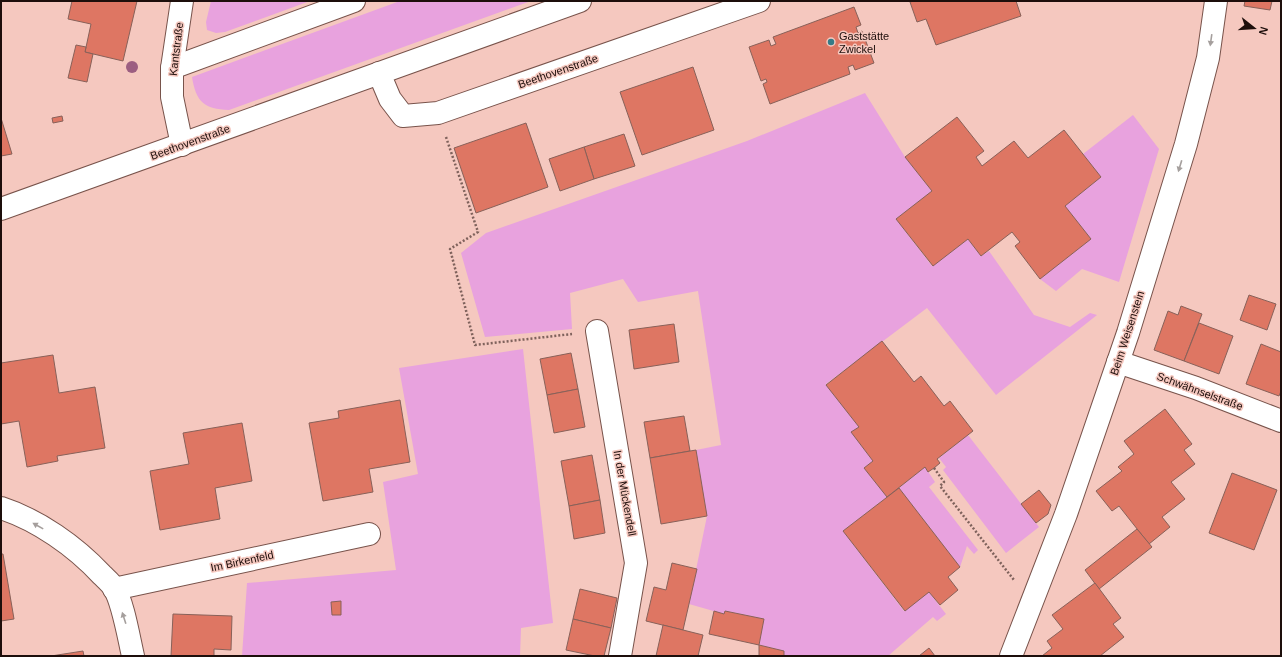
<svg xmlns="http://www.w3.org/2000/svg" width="1282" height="657" font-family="Arial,sans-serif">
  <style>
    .green { fill: #e8a2de }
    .building { fill: #de7663; stroke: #886159 }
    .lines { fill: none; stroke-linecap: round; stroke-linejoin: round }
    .minor-casing { stroke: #78534b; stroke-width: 24 }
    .tertiary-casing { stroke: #78534b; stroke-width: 24 }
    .path { stroke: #7f625c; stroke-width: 2.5; stroke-dasharray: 2 2; stroke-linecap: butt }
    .minor { stroke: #fff; stroke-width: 22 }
    .tertiary { stroke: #fff; stroke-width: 22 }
    .tree { fill: #9c5e81 }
    .oneway { fill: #a59f9d }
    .poi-dot { fill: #357b87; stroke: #f5c8bf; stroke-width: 1.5 }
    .labels { text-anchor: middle; stroke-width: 3; stroke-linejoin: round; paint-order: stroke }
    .poi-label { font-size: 11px; fill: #1d0e0b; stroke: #f5c8bf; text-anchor: start }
    .street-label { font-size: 11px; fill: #1d0e0b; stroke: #f5c8bf }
  </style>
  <rect width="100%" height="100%" fill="#f5c8bf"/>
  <g class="green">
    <polygon points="211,1 310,1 225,32 216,33 207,30 206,22"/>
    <path d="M400,1h131l-302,109c-25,-1 -33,-8 -37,-33z"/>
    <polygon points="865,93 905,157 932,191 896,219 932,266 968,239 981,256 989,251 1034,315 1070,327 1090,313 1097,315 996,395 927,308 826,384 859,427 852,433 873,461 864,468 887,497 843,531 904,611 929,592 946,614 937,621 933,617 888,656 784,656 784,651 759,645 764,619 725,611 724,614 689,604 707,516 696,450 721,445 698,291 638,302 623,279 570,293 572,329 485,337 461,253 486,233 747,141"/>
    <polygon points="1133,115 1159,149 1119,282 1082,269 1056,291 1040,279 1091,239 1065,206 1101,177 1083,154"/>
    <polygon points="523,349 553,623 521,628 520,656 242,656 247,583 396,570 383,482 418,474 399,368"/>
    <polygon points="968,435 1039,527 1006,553 943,470 946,467 939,458"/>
    <polygon points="925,467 935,482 929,487 978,550 974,554 967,546 960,567 899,488"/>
  </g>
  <g class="building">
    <polygon points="72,1 137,1 123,61 85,52 91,24 68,19"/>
    <polygon points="914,1 1016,1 1021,16 936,45 926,19 917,22 910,2"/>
    <polygon points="1245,1 1272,1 1270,10 1244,6"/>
    <polygon points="854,7 861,25 856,27 858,33 862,31 874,63 855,70 853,65 848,67 850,74 770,104 763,84 767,82 766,79 761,81 749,47 769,40 771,46 776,44 773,37"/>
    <polygon points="76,45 86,47 85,52 93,54 87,82 68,78"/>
    <polygon points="693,67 714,130 642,155 620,92"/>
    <polygon points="62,116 63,121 53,123 52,118"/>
    <polygon points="957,117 984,151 976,157 982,166 1014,141 1028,158 1064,130 1101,177 1065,206 1091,239 1040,279 1015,246 1020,242 1012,232 981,256 968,239 933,266 896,219 932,191 905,157"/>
    <polygon points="1,118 12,154 1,156"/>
    <polygon points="526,123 548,187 476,213 454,148"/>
    <polygon points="624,134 635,166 594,179 584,147"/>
    <polygon points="584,147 594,179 560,191 549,159"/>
    <polygon points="1249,295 1276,304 1267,330 1240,320"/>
    <polygon points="1181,306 1202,314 1184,361 1154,350 1168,311 1178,315"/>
    <polygon points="1199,323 1233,336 1219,374 1184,361"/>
    <polygon points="674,324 679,362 634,369 629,330"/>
    <polygon points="882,341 914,382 921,376 944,406 950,401 973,431 937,459 940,463 934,468 928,472 925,467 887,497 864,468 873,461 851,432 859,427 826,385"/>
    <polygon points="1261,344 1281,352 1281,391 1279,396 1246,384"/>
    <polygon points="571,353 578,389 547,395 540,359"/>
    <polygon points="53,355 59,393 95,387 105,448 57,456 58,461 27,467 19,421 1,424 1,363"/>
    <polygon points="578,389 585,427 554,433 547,395"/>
    <polygon points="400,400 410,462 369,469 373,492 323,501 309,423 339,418 338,411"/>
    <polygon points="1165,409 1192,444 1184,450 1195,464 1171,482 1185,499 1162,517 1170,527 1149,544 1119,506 1112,511 1096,491 1122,471 1118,467 1134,454 1124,441"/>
    <polygon points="684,416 690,451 650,458 644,422"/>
    <polygon points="242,423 252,481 215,488 220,519 160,530 150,471 189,464 183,433"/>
    <polygon points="696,450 707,516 661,524 650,458"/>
    <polygon points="592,455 600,500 569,506 561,461"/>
    <polygon points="1232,473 1277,490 1254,550 1209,533"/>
    <polygon points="899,488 960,567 948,577 958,590 940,605 929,592 905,611 843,531"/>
    <polygon points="1039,490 1051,505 1048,514 1036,523 1021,504"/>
    <polygon points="600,500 605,533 574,539 569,506"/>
    <polygon points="1137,529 1152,547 1099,589 1085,570"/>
    <polygon points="1,554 3,554 14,619 1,621"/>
    <polygon points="672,563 697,569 683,630 646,621 654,587 666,590"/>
    <polygon points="1095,583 1121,618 1113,624 1124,637 1100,656 1042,656 1052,648 1047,641 1063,629 1052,615"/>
    <polygon points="580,589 617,598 611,628 573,619"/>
    <polygon points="341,601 341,615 332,615 331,602"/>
    <polygon points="714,611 724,614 725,611 764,619 759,645 709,634"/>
    <polygon points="173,614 232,616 231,650 214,649 214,656 171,656"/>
    <polygon points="573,619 611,628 604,656 595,656 566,650"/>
    <polygon points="663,625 703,635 698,656 656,656"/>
    <polygon points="759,645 784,651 784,656 759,656"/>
    <polygon points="929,648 935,656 919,656"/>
    <polygon points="83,651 84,656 51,656"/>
  </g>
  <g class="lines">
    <g class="minor-casing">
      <g id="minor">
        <polyline points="172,68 354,1"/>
        <polyline points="379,73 390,99 403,116 438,113 759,1"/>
        <polyline points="182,145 172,97 172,68 182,1"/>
        <polyline points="597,331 636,563 620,656"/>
        <polyline points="1118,362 1196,388 1281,421"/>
        <path d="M1,508c37,12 74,38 101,67 4,4 9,8 12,13 9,14 15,51 19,68"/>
        <polyline points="114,589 369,534"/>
        <polyline points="1011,656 1066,514 1128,333 1186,144 1208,58 1216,1"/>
      </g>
    </g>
    <g class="tertiary-casing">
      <polyline id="tertiary" points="1,209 580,1"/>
    </g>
    <g class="path">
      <polyline points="446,137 478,232 450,249 475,345 572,334"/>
      <polyline points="934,468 944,482 940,486 1014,580"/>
    </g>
    <use href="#minor" class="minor"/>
    <use href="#tertiary" class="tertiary"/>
  </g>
  <circle class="tree" cx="132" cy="67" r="6"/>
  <defs><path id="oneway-solid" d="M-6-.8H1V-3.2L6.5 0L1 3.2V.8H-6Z"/></defs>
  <g class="oneway">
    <use href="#oneway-solid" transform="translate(1211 40) rotate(98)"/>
    <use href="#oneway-solid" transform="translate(1180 166) rotate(107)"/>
    <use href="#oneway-solid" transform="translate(38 526) rotate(-151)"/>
    <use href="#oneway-solid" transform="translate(124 618) rotate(-108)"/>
  </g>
  <circle class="poi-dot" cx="831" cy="42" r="4"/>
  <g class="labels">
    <g class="poi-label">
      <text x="839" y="40">Gaststätte<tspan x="839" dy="13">Zwickel</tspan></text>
    </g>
    <g class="street-label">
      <text transform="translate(176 49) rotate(-83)" y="4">Kantstraße</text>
      <text transform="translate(558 71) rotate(-19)" y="4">Beethovenstraße</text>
      <text transform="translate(190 142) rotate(-20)" y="4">Beethovenstraße</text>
      <text transform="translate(1127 333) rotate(-72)" y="4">Beim Weisenstein</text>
      <text transform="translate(1200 391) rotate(20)" y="4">Schwähnselstraße</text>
      <text transform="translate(625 493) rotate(80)" y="4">In der Mückendell</text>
      <text transform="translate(242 561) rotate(-12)" y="4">Im Birkenfeld</text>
    </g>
  </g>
  <rect width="1282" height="657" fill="none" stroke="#1d0e0b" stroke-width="4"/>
  <g transform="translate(1254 28) rotate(107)" stroke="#f5c8bf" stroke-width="3" paint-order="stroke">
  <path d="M0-3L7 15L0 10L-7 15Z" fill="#1d0e0b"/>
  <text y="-6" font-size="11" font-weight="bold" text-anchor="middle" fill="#1d0e0b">N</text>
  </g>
</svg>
